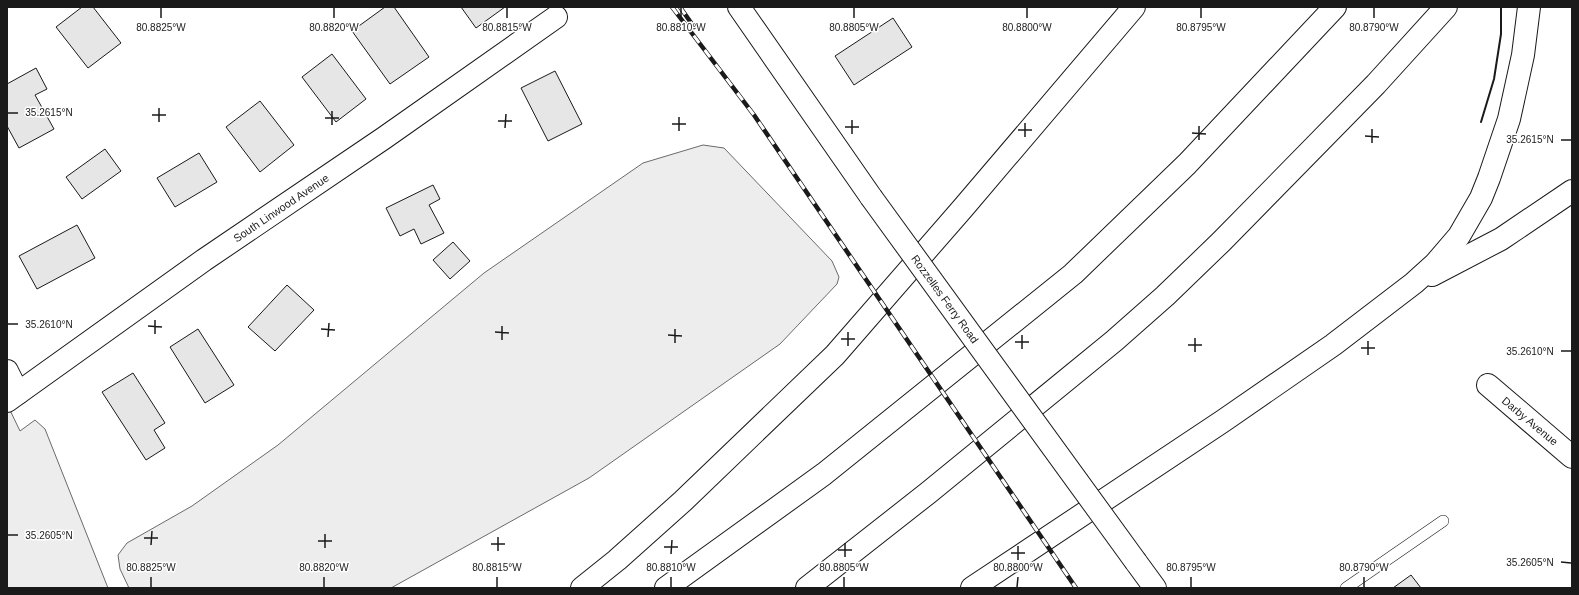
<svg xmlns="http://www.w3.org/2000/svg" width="1579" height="595" font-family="Helvetica,sans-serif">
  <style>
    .built { fill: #ededed; stroke: #6a6a6a }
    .building { fill: #e6e6e6; stroke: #1a1a1a }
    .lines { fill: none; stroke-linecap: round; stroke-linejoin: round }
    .lane-casing { stroke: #1a1a1a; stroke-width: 12 }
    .street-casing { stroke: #1a1a1a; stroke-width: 24 }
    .secondary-casing { stroke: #1a1a1a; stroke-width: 24 }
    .highway-casing { stroke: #1a1a1a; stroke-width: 24 }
    .lane { stroke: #fff; stroke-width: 11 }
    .street { stroke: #fff; stroke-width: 22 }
    .secondary { stroke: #fff; stroke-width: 22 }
    .highway { stroke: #fff; stroke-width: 22 }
    .rail-casing { stroke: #1a1a1a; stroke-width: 4.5 }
    .rail { stroke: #fff; stroke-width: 3; stroke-dasharray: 9; stroke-linecap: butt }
    .secondary-bridge-casing { stroke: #1a1a1a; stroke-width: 24; stroke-linecap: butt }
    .secondary-bridge { stroke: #fff; stroke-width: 22 }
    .wall { stroke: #1a1a1a; stroke-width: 2 }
    .ticks { fill: none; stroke: #1a1a1a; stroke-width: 1.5 }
    .labels { text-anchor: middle; stroke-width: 3; stroke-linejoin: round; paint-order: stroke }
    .street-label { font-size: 11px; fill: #1a1a1a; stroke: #fff }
    .ticks-label { font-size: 10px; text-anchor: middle; fill: #1a1a1a; stroke: #fff; stroke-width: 3; stroke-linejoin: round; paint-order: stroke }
  </style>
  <rect width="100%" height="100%" fill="#fff"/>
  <g class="built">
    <polygon points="703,145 724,148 832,261 839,277 837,284 780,344 589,478 391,588 129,588 120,569 118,555 127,543 192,506 278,445 484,273 643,163"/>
    <polygon points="7,404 20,431 35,420 45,429 108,588 7,588"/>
  </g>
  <g class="building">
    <polygon points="82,7 93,7 121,43 88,68 56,27"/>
    <polygon points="385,7 394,7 429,57 390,84 352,31"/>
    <polygon points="461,7 505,7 476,28"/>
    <polygon points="893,18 912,47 854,85 835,56"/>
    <polygon points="332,54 366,99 336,122 302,77"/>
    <polygon points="36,68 47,89 35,95 54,129 19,148 7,126 7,84"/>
    <polygon points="555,71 582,124 548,141 521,88"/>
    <polygon points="260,101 294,145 260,172 226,127"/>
    <polygon points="105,149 121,171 82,199 66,177"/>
    <polygon points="199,153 217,182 175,207 157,178"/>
    <polygon points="433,185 440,199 429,205 444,233 421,244 414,229 400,236 386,208"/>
    <polygon points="77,225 95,258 37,289 19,256"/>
    <polygon points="453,242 470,261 450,279 433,260"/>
    <polygon points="287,285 314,310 275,351 248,327"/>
    <polygon points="198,329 234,385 205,403 170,347"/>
    <polygon points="133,373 165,423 154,430 165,448 146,460 102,392"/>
    <polygon points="1411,575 1421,588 1393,588"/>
  </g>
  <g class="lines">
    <g class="lane-casing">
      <polyline id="lane" points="1346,588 1443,521"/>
    </g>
    <g class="street-casing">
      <g id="street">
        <polyline points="7,371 18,393"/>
        <polyline points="1488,385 1572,457"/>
        <polyline points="7,401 204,260 384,138 556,17"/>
      </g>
    </g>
    <g class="secondary-casing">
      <g id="secondary">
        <polyline points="739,7 871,197"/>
        <polyline points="1136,562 1155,588"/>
      </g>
    </g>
    <g class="highway-casing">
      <g id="highway">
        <polyline points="1432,275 1501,239 1572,191"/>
        <polyline points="582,588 617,560 683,501 835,355 963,208 1134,7"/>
        <polyline points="666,588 824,474 1073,274 1187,164 1335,7"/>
        <polyline points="807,588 928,493 1114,341 1165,296 1221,242 1376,84 1446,7"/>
        <polyline points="972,588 1223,421 1333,345 1414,283 1435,264 1459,236 1481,198 1489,178 1509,119 1523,55 1529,7"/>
      </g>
    </g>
    <use href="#lane" class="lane"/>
    <use href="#street" class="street"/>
    <use href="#secondary" class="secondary"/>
    <use href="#highway" class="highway"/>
    <g class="rail-casing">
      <g id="rail">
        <polyline points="672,7 754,115 1076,588"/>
        <polyline points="680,7 694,27"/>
      </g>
    </g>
    <use href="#rail" class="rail"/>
    <g class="secondary-bridge-casing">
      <polyline id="secondary-bridge" points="871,197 1136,562"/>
    </g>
    <use href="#secondary-bridge" class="secondary-bridge"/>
    <polyline class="wall" points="1481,122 1494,79 1501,34 1501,7"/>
  </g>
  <path class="ticks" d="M161,18v-10M334,18v-10M507,18v-10M681,18v-10M854,18v-10M1027,18v-10M1201,18v-10M1374,18v-10M8,113h10M152,115h14M325,118h14M498,121h14M159,122v-14M672,124h14M332,125v-14M845,127h14M505,128l1,-14M1018,130h14M679,131v-14M1192,133l14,1M852,134v-14M1365,136l14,1M1025,137v-14M1199,140v-14M1561,140h10M1372,143v-14M8,324h10M148,326l14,1M321,329l14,1M495,332l14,1M155,334v-14M668,335l14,1M328,337l1,-14M841,339h14M502,340v-14M1015,342h14M675,343v-14M1188,345h14M848,346v-14M1361,348h14M1022,349v-14M1561,351h10M1195,352v-14M1368,355v-14M8,535h10M144,538h14M318,541h14M491,544h14M151,545l1,-14M664,547h14M325,548v-14M838,550h14M498,551v-14M1011,553h14M671,554l1,-14M845,557v-14M1018,560v-14M1561,562l10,1M151,587v-10M324,587v-10M497,587v-10M671,587v-10M844,587v-10M1017,587l1,-10M1191,587v-10M1364,587v-10"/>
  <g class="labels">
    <g class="street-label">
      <text transform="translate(281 208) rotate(-34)" y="4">South Linwood Avenue</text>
      <text transform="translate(945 299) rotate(54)" y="4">Rozzelles Ferry Road</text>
      <text transform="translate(1530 421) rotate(40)" y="4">Darby Avenue</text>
    </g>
  </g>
  <g class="ticks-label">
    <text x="161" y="31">80.8825°W</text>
    <text x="334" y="31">80.8820°W</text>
    <text x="507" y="31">80.8815°W</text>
    <text x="681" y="31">80.8810°W</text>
    <text x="854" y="31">80.8805°W</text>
    <text x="1027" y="31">80.8800°W</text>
    <text x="1201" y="31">80.8795°W</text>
    <text x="1374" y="31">80.8790°W</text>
    <text x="49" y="116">35.2615°N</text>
    <text x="1530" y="143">35.2615°N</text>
    <text x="49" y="328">35.2610°N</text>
    <text x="1530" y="355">35.2610°N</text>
    <text x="49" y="539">35.2605°N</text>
    <text x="1530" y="566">35.2605°N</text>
    <text x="151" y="571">80.8825°W</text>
    <text x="324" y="571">80.8820°W</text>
    <text x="497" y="571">80.8815°W</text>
    <text x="671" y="571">80.8810°W</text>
    <text x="844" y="571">80.8805°W</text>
    <text x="1018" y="571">80.8800°W</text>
    <text x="1191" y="571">80.8795°W</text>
    <text x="1364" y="571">80.8790°W</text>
  </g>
  <rect width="1579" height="595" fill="none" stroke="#1a1a1a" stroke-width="16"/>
</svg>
